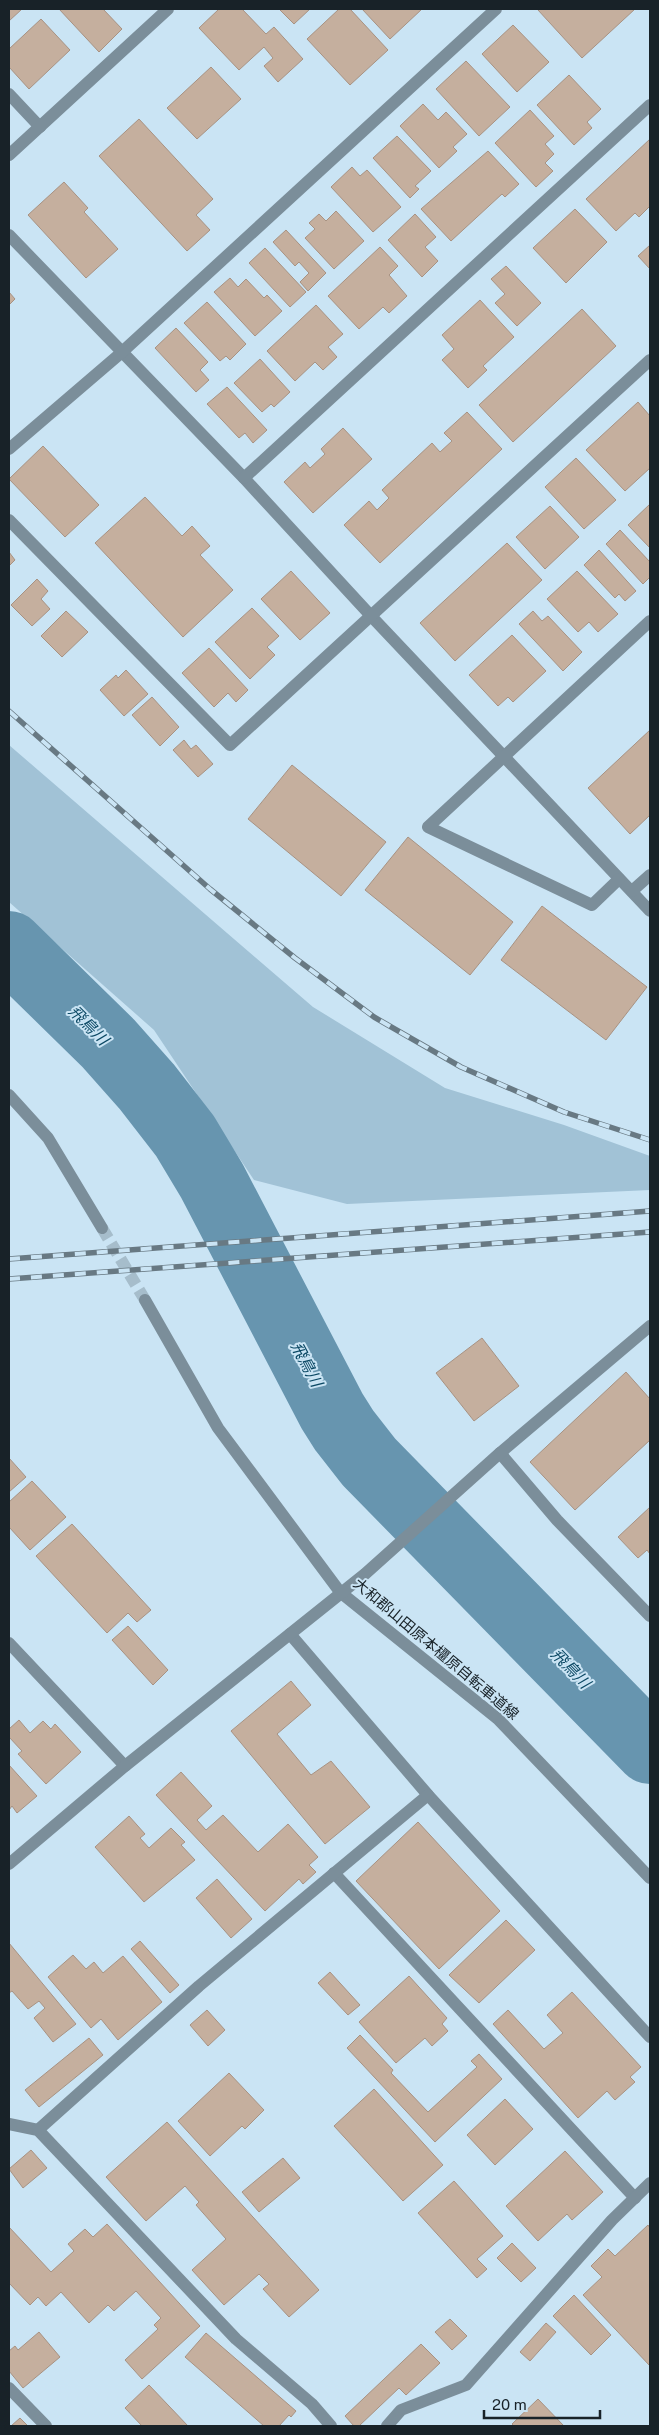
<svg xmlns="http://www.w3.org/2000/svg" width="659" height="2435" font-family="'Public Sans','Noto Sans JP',sans-serif">
  <style>
    .green { fill: #a1c2d6 }
    .lines { fill: none; stroke-linecap: round; stroke-linejoin: round }
    .river { stroke: #6795af; stroke-width: 70 }
    .building { fill: #c5af9e; stroke: #a89282 }
    .minor-tunnel { stroke: #a6bdcb; stroke-width: 12; stroke-dasharray: 12 6; stroke-linecap: butt }
    .minor { stroke: #7b8e9a; stroke-width: 12 }
    .rail-casing { stroke: #687983; stroke-width: 5.5 }
    .rail { stroke: #cae4f4; stroke-width: 4; stroke-dasharray: 11; stroke-linecap: butt }
    .labels { text-anchor: middle; stroke-width: 4; stroke-linejoin: round; paint-order: stroke }
    .street-label { font-size: 15px; fill: #182228; stroke: #cae4f4 }
    .water-label { font-size: 16px; font-style: italic; fill: #0c4965; stroke: #cae4f4 }
  </style>
  <rect width="100%" height="100%" fill="#cae4f4"/>
  <polygon class="green" points="9,745 313,1007 445,1088 564,1125 650,1156 650,1190 347,1204 254,1180 154,1030 9,902"/>
  <g class="lines">
    <polyline class="river" points="9,946 108,1043 147,1087 185,1136 212,1181 332,1411 344,1430 369,1462 650,1749"/>
  </g>
  <g class="building">
    <polygon points="9,9 22,9 9,21"/>
    <polygon points="59,9 103,9 122,29 99,52"/>
    <polygon points="219,9 242,9 266,34 274,27 303,59 278,82 264,66 273,58 264,47 239,70 199,28"/>
    <polygon points="279,9 310,9 294,24"/>
    <polygon points="339,9 350,9 388,50 350,85 307,39"/>
    <polygon points="362,9 422,9 390,39"/>
    <polygon points="540,9 635,9 582,58 538,10"/>
    <polygon points="41,19 70,50 29,89 9,67 9,49"/>
    <polygon points="513,25 549,62 517,92 482,54"/>
    <polygon points="466,61 510,107 479,136 436,89"/>
    <polygon points="211,67 241,99 197,139 167,108"/>
    <polygon points="569,75 601,109 587,122 592,128 574,145 537,105"/>
    <polygon points="423,104 438,120 446,112 467,134 453,147 457,151 439,168 400,126"/>
    <polygon points="530,110 554,136 545,144 554,154 545,163 553,171 536,187 495,143"/>
    <polygon points="139,119 213,199 196,215 210,230 187,251 99,156"/>
    <polygon points="397,136 431,171 415,186 419,189 410,198 373,158"/>
    <polygon points="650,139 650,206 639,217 635,213 616,231 586,199"/>
    <polygon points="488,151 519,184 505,197 502,194 451,241 421,209"/>
    <polygon points="352,167 360,176 367,170 401,207 373,232 331,187"/>
    <polygon points="64,182 88,208 84,212 118,249 86,278 28,215"/>
    <polygon points="575,209 607,242 566,283 533,248"/>
    <polygon points="336,211 364,241 334,269 305,238 315,229 309,223 319,214 326,221"/>
    <polygon points="415,214 436,237 425,247 438,261 422,277 388,240"/>
    <polygon points="286,230 326,273 308,291 300,282 309,273 299,262 295,266 273,242"/>
    <polygon points="650,245 650,269 638,256"/>
    <polygon points="380,247 398,266 389,275 407,296 389,313 383,307 359,329 328,296"/>
    <polygon points="265,248 306,292 290,307 249,263"/>
    <polygon points="506,266 541,303 517,326 495,303 505,294 491,279"/>
    <polygon points="230,278 238,287 246,279 264,298 267,295 282,311 255,336 214,292"/>
    <polygon points="9,292 15,299 9,305"/>
    <polygon points="480,300 514,337 483,366 487,370 468,388 442,360 454,349 442,335"/>
    <polygon points="207,302 246,344 230,360 226,356 220,361 184,323"/>
    <polygon points="316,305 343,334 328,347 337,357 323,370 315,362 295,381 267,351"/>
    <polygon points="582,309 616,346 513,442 479,405"/>
    <polygon points="176,328 208,362 200,370 209,380 196,392 155,348"/>
    <polygon points="260,359 290,392 274,407 271,404 262,412 234,383"/>
    <polygon points="227,387 267,430 253,443 245,433 239,438 207,404"/>
    <polygon points="638,402 650,416 650,468 625,491 586,450"/>
    <polygon points="467,412 502,449 380,563 344,525 369,501 377,510 389,498 382,490 432,443 440,452 452,441 444,433"/>
    <polygon points="343,428 372,459 313,513 284,482 305,462 310,468 325,454 321,449"/>
    <polygon points="43,446 99,505 65,537 9,479"/>
    <polygon points="576,458 616,500 584,529 545,487"/>
    <polygon points="145,497 182,536 192,526 210,546 200,555 233,590 183,637 95,543"/>
    <polygon points="650,504 650,548 628,525"/>
    <polygon points="550,506 579,537 545,569 516,537"/>
    <polygon points="620,530 650,562 650,577 643,584 606,544"/>
    <polygon points="507,543 542,580 455,661 420,623"/>
    <polygon points="599,550 636,591 625,601 619,594 615,598 584,565"/>
    <polygon points="9,552 15,560 9,566"/>
    <polygon points="291,571 330,613 300,640 261,599"/>
    <polygon points="577,571 618,614 598,632 589,622 578,632 547,599"/>
    <polygon points="37,579 48,591 41,599 50,609 32,626 11,605"/>
    <polygon points="252,608 279,636 267,647 275,655 250,679 215,642"/>
    <polygon points="66,611 88,632 62,657 41,636"/>
    <polygon points="533,611 542,621 548,616 582,652 563,671 519,624"/>
    <polygon points="512,635 546,671 513,702 508,697 498,706 469,675"/>
    <polygon points="209,648 248,690 236,702 228,693 214,707 182,673"/>
    <polygon points="126,670 148,694 124,716 100,690 116,675 118,678"/>
    <polygon points="152,697 179,727 160,746 132,715"/>
    <polygon points="650,730 650,815 630,834 588,788"/>
    <polygon points="184,740 191,749 196,745 213,764 198,777 173,750"/>
    <polygon points="292,765 386,842 341,896 248,819"/>
    <polygon points="408,837 513,922 470,975 365,890"/>
    <polygon points="542,906 647,987 606,1040 501,960"/>
    <polygon points="482,1338 519,1386 474,1421 436,1373"/>
    <polygon points="626,1372 650,1399 650,1440 575,1510 530,1462"/>
    <polygon points="9,1458 26,1477 9,1492"/>
    <polygon points="32,1481 66,1517 30,1550 9,1527 9,1502"/>
    <polygon points="650,1507 650,1554 647,1550 638,1558 618,1537"/>
    <polygon points="72,1524 151,1610 137,1622 128,1613 107,1633 36,1556"/>
    <polygon points="128,1626 168,1670 153,1685 112,1640"/>
    <polygon points="291,1681 311,1705 277,1734 311,1775 331,1761 370,1807 325,1844 231,1731"/>
    <polygon points="19,1720 30,1733 43,1721 51,1729 55,1724 81,1752 46,1784 18,1754 22,1751 9,1737 9,1729"/>
    <polygon points="9,1765 37,1796 17,1813 12,1806 9,1810"/>
    <polygon points="181,1772 212,1806 197,1820 206,1830 223,1815 258,1852 288,1824 318,1857 309,1865 316,1872 303,1884 299,1879 265,1911 156,1795"/>
    <polygon points="129,1816 145,1834 140,1838 149,1848 171,1828 185,1842 181,1845 195,1860 144,1902 95,1847"/>
    <polygon points="418,1822 500,1911 439,1969 356,1881"/>
    <polygon points="217,1879 252,1919 231,1938 196,1898"/>
    <polygon points="506,1920 535,1950 479,2003 449,1975"/>
    <polygon points="140,1941 179,1985 170,1993 131,1949"/>
    <polygon points="9,1943 76,2024 53,2042 34,2018 45,2008 39,2001 28,2009 12,1991 9,1993"/>
    <polygon points="73,1955 86,1969 94,1962 103,1973 123,1956 162,2002 118,2040 101,2019 91,2028 48,1977"/>
    <polygon points="330,1972 360,2005 348,2015 318,1983"/>
    <polygon points="409,1976 447,2018 442,2024 448,2031 432,2046 425,2038 396,2063 359,2022"/>
    <polygon points="572,1992 641,2067 630,2077 635,2082 615,2100 607,2091 578,2118 493,2024 508,2010 544,2049 563,2033 547,2015"/>
    <polygon points="207,2010 225,2030 208,2046 190,2025"/>
    <polygon points="360,2035 393,2070 391,2073 428,2112 477,2067 471,2061 479,2054 502,2079 435,2142 347,2048"/>
    <polygon points="89,2038 103,2055 39,2107 25,2090"/>
    <polygon points="229,2073 264,2110 245,2129 242,2126 210,2156 178,2121"/>
    <polygon points="374,2089 443,2165 403,2201 334,2126"/>
    <polygon points="505,2099 533,2129 495,2165 467,2135"/>
    <polygon points="167,2122 319,2290 289,2317 263,2289 269,2284 259,2274 224,2305 192,2270 226,2239 196,2205 199,2202 185,2186 146,2221 106,2177"/>
    <polygon points="31,2150 47,2168 23,2188 9,2169"/>
    <polygon points="565,2151 603,2192 572,2220 567,2214 538,2241 506,2206"/>
    <polygon points="283,2158 300,2178 259,2212 242,2192"/>
    <polygon points="454,2181 503,2236 477,2259 487,2269 477,2278 418,2213"/>
    <polygon points="107,2224 200,2326 142,2379 125,2360 158,2329 154,2325 161,2318 136,2291 114,2311 108,2305 89,2323 61,2292 46,2306 38,2297 30,2305 9,2283 9,2227 51,2272 74,2251 68,2244 85,2229 93,2237"/>
    <polygon points="648,2225 650,2228 650,2366 583,2295 602,2277 591,2266 608,2249 615,2256"/>
    <polygon points="512,2243 536,2268 521,2282 497,2258"/>
    <polygon points="574,2295 611,2335 591,2355 553,2316"/>
    <polygon points="450,2319 467,2336 452,2350 435,2332"/>
    <polygon points="546,2323 556,2332 530,2361 520,2352"/>
    <polygon points="39,2332 60,2357 23,2388 9,2371 9,2351 15,2346 18,2350"/>
    <polygon points="206,2333 296,2411 291,2417 289,2415 279,2426 264,2426 185,2357"/>
    <polygon points="421,2344 440,2363 406,2395 399,2388 359,2426 354,2426 345,2416"/>
    <polygon points="149,2385 188,2426 142,2426 125,2408"/>
    <polygon points="538,2399 564,2426 514,2426 512,2424"/>
    <polygon points="20,2418 28,2426 11,2426"/>
  </g>
  <g class="lines">
    <polyline class="minor-tunnel" points="102,1228 145,1300"/>
    <g class="minor">
      <polyline points="9,94 40,127"/>
      <polyline points="9,155 168,9"/>
      <polyline points="9,235 244,478 372,617 650,911"/>
      <polyline points="9,449 121,353 496,9"/>
      <polyline points="244,478 650,105"/>
      <polyline points="9,520 230,745 650,360"/>
      <polyline points="619,879 592,905 428,827 650,621"/>
      <polyline points="632,891 650,875"/>
      <polyline points="9,1095 48,1138 102,1228"/>
      <polyline points="145,1300 218,1428 340,1592 498,1719 650,1878"/>
      <polyline points="500,1453 557,1520 650,1616"/>
      <polyline points="290,1634 428,1795 650,2037"/>
      <polyline points="9,1643 125,1766"/>
      <polyline points="9,1864 125,1766 365,1574 500,1453 650,1326"/>
      <polyline points="334,1873 635,2198"/>
      <polyline points="9,2124 38,2130 236,2339 312,2404 331,2426"/>
      <polyline points="38,2130 199,1986 428,1795"/>
      <polyline points="9,2388 46,2426"/>
      <polyline points="387,2426 401,2410 466,2385 612,2220 650,2183"/>
    </g>
    <g class="rail-casing">
      <g id="rail">
        <polyline points="9,711 210,889 295,958 374,1017 461,1067 564,1112 650,1140"/>
        <polyline points="9,1259 650,1211"/>
        <polyline points="9,1279 650,1232"/>
      </g>
    </g>
    <use href="#rail" class="rail"/>
  </g>
  <g class="labels">
    <g class="street-label">
      <text transform="translate(436 1649) rotate(40)" y="5">大和郡山田原本橿原自転車道線</text>
    </g>
    <g class="water-label">
      <text transform="translate(89 1025) rotate(45)" y="6">飛鳥川</text>
      <text transform="translate(307 1364) rotate(62)" y="6">飛鳥川</text>
      <text transform="translate(571 1668) rotate(46)" y="6">飛鳥川</text>
    </g>
  </g>
  <rect width="659" height="2435" fill="none" stroke="#182228" stroke-width="20"/>
  <path d="M484 2410v8h116v-8" fill="none" stroke="#182228" stroke-width="2.5"/>
  <text x="492" y="2410" font-size="15" fill="#182228" stroke="#cae4f4" stroke-width="4" paint-order="stroke">20 m</text>
</svg>
